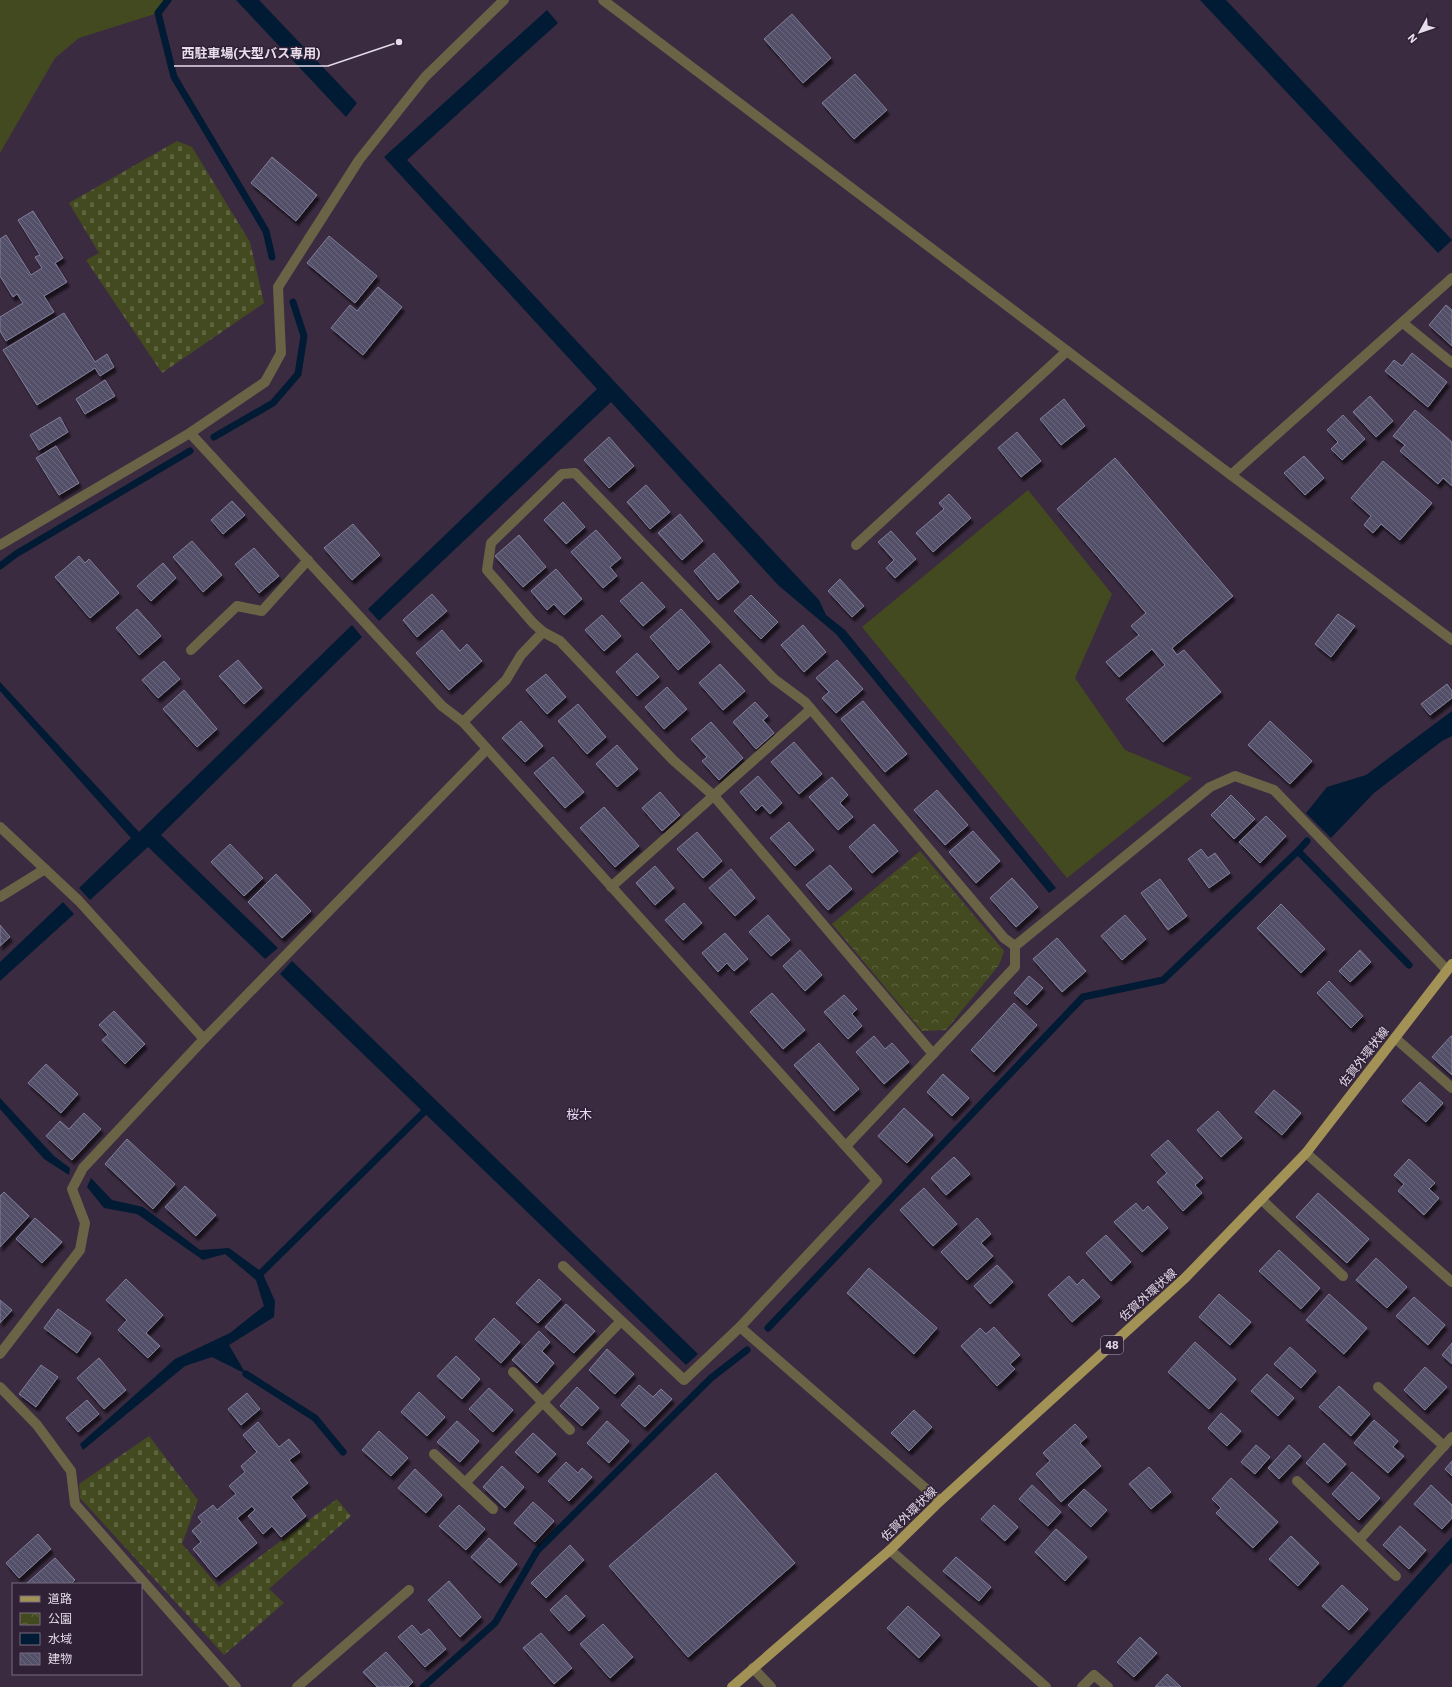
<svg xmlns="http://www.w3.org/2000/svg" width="1452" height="1687" font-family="'IBM Plex Sans','Noto Sans JP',sans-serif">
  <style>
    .grass { fill: #434a1f }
    .cemetery { fill: url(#cemetery-stones) }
    .park { fill: url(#park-crowns) }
    .water { fill: #001b33 }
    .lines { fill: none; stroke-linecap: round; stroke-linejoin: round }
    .stream { stroke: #001b33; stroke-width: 7 }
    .building { fill: url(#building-back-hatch); stroke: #817e9a; filter: url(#shadow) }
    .minor { stroke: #6b6346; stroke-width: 10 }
    .major { stroke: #a29255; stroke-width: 10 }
    .labels { text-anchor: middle; stroke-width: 3; stroke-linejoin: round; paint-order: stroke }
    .shield { fill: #302136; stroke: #afa4b4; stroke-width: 1 }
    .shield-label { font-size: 11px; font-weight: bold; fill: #e6dcea }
    .street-label { font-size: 12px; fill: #e6dcea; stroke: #302136 }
    .neighbourhood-label { font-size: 13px; fill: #edd9f5; stroke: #302136 }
    .leader { fill: none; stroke: #e6dcea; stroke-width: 1.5 }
    .callout-dot { fill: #e6dcea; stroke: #302136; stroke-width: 1.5 }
    .callout-label { font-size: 13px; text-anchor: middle; font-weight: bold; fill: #e6dcea; stroke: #302136; stroke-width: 3; stroke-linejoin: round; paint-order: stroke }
  </style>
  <defs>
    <pattern id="cemetery-stones" width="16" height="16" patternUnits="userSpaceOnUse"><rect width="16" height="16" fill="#434a1f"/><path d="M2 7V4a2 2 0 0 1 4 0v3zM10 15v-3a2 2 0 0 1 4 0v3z" fill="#5e6440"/></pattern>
    <pattern id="park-crowns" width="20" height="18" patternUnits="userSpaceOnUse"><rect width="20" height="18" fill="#434a1f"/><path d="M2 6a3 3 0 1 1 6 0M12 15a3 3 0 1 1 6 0" fill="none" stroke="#5e6440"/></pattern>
    <pattern id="building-back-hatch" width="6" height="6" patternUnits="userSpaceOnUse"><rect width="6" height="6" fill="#524f69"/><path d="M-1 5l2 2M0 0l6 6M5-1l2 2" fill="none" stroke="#6b687f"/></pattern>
    <filter id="shadow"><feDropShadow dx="2.5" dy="4.5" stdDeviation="1" flood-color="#0009"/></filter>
  </defs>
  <rect width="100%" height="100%" fill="#3b2b41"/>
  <g class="grass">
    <polygon points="0,0 168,0 158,13 79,38 55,58 0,153"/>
    <polygon points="1028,490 1112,594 1075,678 1125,750 1192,778 1067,878 862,627"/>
  </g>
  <g class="cemetery">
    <polygon points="177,141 192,147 250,242 264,303 162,373 86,260 99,253 69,203"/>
    <polygon points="149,1436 198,1500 182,1544 219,1587 337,1499 351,1516 269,1589 284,1603 224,1655 80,1498 79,1484"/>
  </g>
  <polygon class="park" points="920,851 1004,951 999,965 946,1030 922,1031 832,924"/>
  <g class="water">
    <polygon points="236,0 259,0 357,103 346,117"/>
    <polygon points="1200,0 1226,0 1452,240 1438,253"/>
    <polygon points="547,10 558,23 407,160 819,600 826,615 845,630 1056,888 1049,893 836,634 778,585 611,402 379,621 368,609 597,389 384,157"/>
    <polygon points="352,625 362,637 161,835 278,948 265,959 148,847 90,900 79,888 131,838 0,691 0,682 139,832"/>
    <polygon points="1452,711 1452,736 1442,741 1374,793 1331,838 1306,813 1327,787 1366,775"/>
    <polygon points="63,902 74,914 0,981 0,962"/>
    <polygon points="292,961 698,1354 686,1365 280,974"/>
    <polygon points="0,1098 54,1156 70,1168 69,1175 44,1159 0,1109"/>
    <polygon points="91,1178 112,1200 143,1207 200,1250 229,1248 262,1272 275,1301 274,1317 229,1345 246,1374 212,1357 185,1366 83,1450 80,1444 175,1359 230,1333 264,1306 256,1280 225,1254 203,1260 137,1214 104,1208 87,1187"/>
    <polygon points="1452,1537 1452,1562 1342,1687 1316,1687"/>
  </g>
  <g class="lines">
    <g class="stream">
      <polyline points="168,0 158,13 174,77 266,231 272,257"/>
      <polyline points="214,437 273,403 298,374 304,336 293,302"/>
      <polyline points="0,566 16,554 190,451"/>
      <polyline points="1298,851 1409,965"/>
      <polyline points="262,1272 424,1112"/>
      <polyline points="768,1328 1083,997 1163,980 1298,851 1307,841"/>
      <polyline points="246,1374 315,1418 343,1452"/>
      <polyline points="423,1687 495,1623 537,1551 711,1378 747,1350"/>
    </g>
  </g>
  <g class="building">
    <polygon points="792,14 831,58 803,83 764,39"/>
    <polygon points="855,74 887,110 854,139 822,103"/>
    <polygon points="272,157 317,195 296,221 251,183"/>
    <polygon points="33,211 63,258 55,263 67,282 44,296 54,312 6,341 0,331 0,317 23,303 17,294 13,297 0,276 0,239 6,235 31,275 42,268 35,257 40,255 18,220"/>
    <polygon points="329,236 377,276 355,303 307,263"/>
    <polygon points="378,287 402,307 363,355 331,328 350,305 357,311"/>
    <polygon points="1446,305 1452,310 1452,346 1429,325"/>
    <polygon points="64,313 95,362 107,354 114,367 100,376 95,368 37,405 3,350"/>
    <polygon points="1412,353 1447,382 1428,407 1385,371 1394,360 1402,366"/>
    <polygon points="105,380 115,396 85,414 76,399"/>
    <polygon points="1370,396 1393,421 1376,437 1353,412"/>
    <polygon points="1064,399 1085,426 1061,445 1040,419"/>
    <polygon points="1415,410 1452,442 1452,486 1443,478 1438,484 1400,451 1405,445 1393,436"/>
    <polygon points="1343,415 1365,439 1342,460 1331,449 1338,442 1327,430"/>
    <polygon points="60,417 68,432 39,450 30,435"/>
    <polygon points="1017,432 1041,461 1021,477 998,448"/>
    <polygon points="609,437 634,466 609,488 584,460"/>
    <polygon points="56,446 79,483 59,495 36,458"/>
    <polygon points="1304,456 1324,478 1305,495 1284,473"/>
    <polygon points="1115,458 1233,596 1172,648 1177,655 1184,650 1221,692 1163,742 1126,699 1165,665 1152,649 1119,677 1106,662 1139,635 1131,626 1146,613 1057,509"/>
    <polygon points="1383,461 1432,503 1400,540 1381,524 1373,533 1364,525 1371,516 1351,498"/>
    <polygon points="646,485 670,512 650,529 627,502"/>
    <polygon points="949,494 971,518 933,552 916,533 944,509 939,503"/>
    <polygon points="232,501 245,515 223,534 211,520"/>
    <polygon points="563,502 585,527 566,544 544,520"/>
    <polygon points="680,514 703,541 682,560 658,533"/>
    <polygon points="353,524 380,555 352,580 324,548"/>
    <polygon points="596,530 621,558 610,567 617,576 603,588 571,552"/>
    <polygon points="891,531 916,559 895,578 886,568 894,560 878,542"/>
    <polygon points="519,535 546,567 523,587 495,556"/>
    <polygon points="192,541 222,575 203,592 173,557"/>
    <polygon points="254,548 279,576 259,593 235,564"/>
    <polygon points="714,553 739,582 718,600 694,571"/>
    <polygon points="79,556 85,563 89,559 119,593 90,618 55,577"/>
    <polygon points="163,563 176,578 151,601 137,586"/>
    <polygon points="556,569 582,599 564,615 554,604 547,610 531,591"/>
    <polygon points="840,579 864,606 852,617 828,591"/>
    <polygon points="642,582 665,607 643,626 620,601"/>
    <polygon points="432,594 447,611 417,637 403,620"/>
    <polygon points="751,595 778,622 761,639 734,611"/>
    <polygon points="137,609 161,636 139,655 116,628"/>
    <polygon points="681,609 710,642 678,670 650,637"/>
    <polygon points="1338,614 1355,626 1331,657 1315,644"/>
    <polygon points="602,615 621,636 604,651 585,630"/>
    <polygon points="803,625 826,652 804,672 781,645"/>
    <polygon points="442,630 460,651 467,644 482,661 449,690 416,653"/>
    <polygon points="637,653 659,677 637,696 616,672"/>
    <polygon points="238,660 262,688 244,704 219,676"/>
    <polygon points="837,660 863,689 836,713 822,698 829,692 816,678"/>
    <polygon points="164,661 180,679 158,698 142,680"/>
    <polygon points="720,664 745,691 723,710 699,683"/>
    <polygon points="546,674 566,697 547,714 526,690"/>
    <polygon points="1447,684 1452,691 1452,698 1430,715 1421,704"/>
    <polygon points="667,687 687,709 664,729 645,707"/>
    <polygon points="184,690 217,729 197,747 163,709"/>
    <polygon points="863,701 907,754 885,772 841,719"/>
    <polygon points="755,702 768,716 763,720 774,733 756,749 733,722"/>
    <polygon points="578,704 606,737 587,754 558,721"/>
    <polygon points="521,721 543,746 525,762 502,738"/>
    <polygon points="1270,721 1312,761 1290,784 1248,745"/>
    <polygon points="711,722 743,758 719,780 702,761 707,757 691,739"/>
    <polygon points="794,742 822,774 799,794 771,762"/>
    <polygon points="617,745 638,769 617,787 596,764"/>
    <polygon points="553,757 584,792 565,808 534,773"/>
    <polygon points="758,776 782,803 770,814 762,805 756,811 740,792"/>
    <polygon points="832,777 848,795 840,803 853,817 838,830 809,797"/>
    <polygon points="937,790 968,825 945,845 914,810"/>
    <polygon points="660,792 680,815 662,831 642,808"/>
    <polygon points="1231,795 1255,819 1234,839 1211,815"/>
    <polygon points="604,807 639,846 615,867 580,828"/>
    <polygon points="1266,816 1286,836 1260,863 1239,842"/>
    <polygon points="789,822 814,850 795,866 770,838"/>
    <polygon points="874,824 898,851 872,873 849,847"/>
    <polygon points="973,831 1000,861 976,883 949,852"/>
    <polygon points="697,832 722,861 703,878 677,849"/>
    <polygon points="230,844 263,878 244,896 211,862"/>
    <polygon points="1201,849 1208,858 1215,853 1230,873 1209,888 1188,859"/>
    <polygon points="830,865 852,889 828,910 806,885"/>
    <polygon points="655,866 674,888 655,905 636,883"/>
    <polygon points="731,869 755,898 735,916 709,888"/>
    <polygon points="276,874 311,911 282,938 248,902"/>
    <polygon points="1012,878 1038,907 1016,927 990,898"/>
    <polygon points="1160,879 1187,916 1168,930 1141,893"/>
    <polygon points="684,903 702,923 683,940 665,920"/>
    <polygon points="1281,904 1325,949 1301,973 1257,928"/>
    <polygon points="768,915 790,940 771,956 749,932"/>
    <polygon points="1125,915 1146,939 1122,960 1101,936"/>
    <polygon points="0,925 10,937 0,946"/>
    <polygon points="725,933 748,959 734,971 727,963 718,972 702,953"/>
    <polygon points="1057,938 1086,971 1062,992 1033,959"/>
    <polygon points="800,950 822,975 805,991 783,966"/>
    <polygon points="1360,950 1371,962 1350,982 1339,971"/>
    <polygon points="1029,976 1043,988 1027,1005 1014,993"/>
    <polygon points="1329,981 1363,1016 1351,1028 1317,993"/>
    <polygon points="772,993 805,1030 783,1049 750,1012"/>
    <polygon points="844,995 857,1009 852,1014 862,1026 848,1039 824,1012"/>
    <polygon points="1014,1003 1037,1025 994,1072 971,1050"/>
    <polygon points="114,1011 145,1044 125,1064 102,1040 108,1035 99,1025"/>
    <polygon points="874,1036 885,1049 892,1043 909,1062 884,1084 856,1052"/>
    <polygon points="1451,1036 1452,1036 1452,1075 1432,1057"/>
    <polygon points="819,1043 859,1089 834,1111 794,1065"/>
    <polygon points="46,1064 78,1094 61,1113 28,1083"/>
    <polygon points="943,1074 969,1098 952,1116 927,1092"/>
    <polygon points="1420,1082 1443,1103 1426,1122 1402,1101"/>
    <polygon points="1274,1090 1301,1113 1282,1135 1255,1112"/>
    <polygon points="904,1108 933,1135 907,1163 878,1136"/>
    <polygon points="1218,1111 1242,1138 1221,1157 1197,1130"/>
    <polygon points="84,1113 101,1129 72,1160 46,1136 60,1121 69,1129"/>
    <polygon points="127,1139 175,1184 153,1209 105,1164"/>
    <polygon points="1168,1140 1203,1178 1195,1185 1202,1193 1183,1211 1157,1182 1167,1173 1151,1155"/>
    <polygon points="954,1157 970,1174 946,1195 931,1178"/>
    <polygon points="1409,1159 1435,1183 1429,1189 1439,1198 1424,1215 1398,1191 1404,1184 1394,1175"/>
    <polygon points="185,1186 216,1215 196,1236 165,1207"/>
    <polygon points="924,1188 957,1224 933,1246 900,1210"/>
    <polygon points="4,1192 29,1216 0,1247 0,1196"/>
    <polygon points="1318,1193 1369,1239 1347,1263 1296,1217"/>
    <polygon points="1136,1203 1143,1211 1148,1206 1168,1228 1142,1252 1114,1222"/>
    <polygon points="35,1218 62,1242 42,1263 16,1239"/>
    <polygon points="977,1218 991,1234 981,1243 993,1256 967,1280 941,1252"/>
    <polygon points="1106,1235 1131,1262 1111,1281 1086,1253"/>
    <polygon points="1279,1250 1320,1288 1301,1309 1259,1271"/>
    <polygon points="1376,1258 1407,1287 1387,1308 1356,1280"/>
    <polygon points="997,1265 1013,1282 990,1304 974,1286"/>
    <polygon points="869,1268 937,1328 914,1354 847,1293"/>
    <polygon points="1069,1276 1077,1285 1083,1279 1100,1297 1072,1322 1048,1295"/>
    <polygon points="126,1279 163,1315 146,1333 160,1346 148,1358 118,1330 127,1320 106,1300"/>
    <polygon points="539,1279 561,1299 538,1323 516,1303"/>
    <polygon points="1219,1294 1251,1322 1230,1345 1199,1317"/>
    <polygon points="1329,1294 1367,1328 1344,1354 1306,1320"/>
    <polygon points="1414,1297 1445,1325 1428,1345 1396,1316"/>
    <polygon points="0,1300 12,1310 0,1323"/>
    <polygon points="566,1304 595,1331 574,1353 545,1327"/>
    <polygon points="58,1309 91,1333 77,1353 44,1328"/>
    <polygon points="494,1318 520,1342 501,1363 475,1339"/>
    <polygon points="994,1327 1020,1355 1010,1364 1015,1369 997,1386 961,1346 980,1328 986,1334"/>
    <polygon points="539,1331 550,1342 542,1351 554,1363 537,1383 512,1360"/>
    <polygon points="1195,1342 1236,1379 1209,1409 1168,1372"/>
    <polygon points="1452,1343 1452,1364 1442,1355"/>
    <polygon points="1290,1347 1316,1371 1301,1388 1274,1364"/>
    <polygon points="607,1349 634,1374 615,1394 589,1370"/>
    <polygon points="456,1356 480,1379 462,1399 437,1376"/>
    <polygon points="99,1358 126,1390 104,1409 77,1378"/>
    <polygon points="41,1365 58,1377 36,1407 19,1394"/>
    <polygon points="1425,1367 1447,1387 1425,1410 1404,1390"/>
    <polygon points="1267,1374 1294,1398 1278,1416 1251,1391"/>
    <polygon points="639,1385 653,1397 661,1389 672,1399 645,1427 621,1405"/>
    <polygon points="1339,1386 1370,1414 1351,1436 1319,1407"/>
    <polygon points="577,1387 599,1408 582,1426 560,1406"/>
    <polygon points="489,1388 513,1410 493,1432 469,1409"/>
    <polygon points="419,1392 445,1417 427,1436 401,1412"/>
    <polygon points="247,1393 260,1409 241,1425 228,1409"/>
    <polygon points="87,1400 99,1414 78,1432 66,1418"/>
    <polygon points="914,1410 932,1427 909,1451 891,1433"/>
    <polygon points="1221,1413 1241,1431 1227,1446 1208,1428"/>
    <polygon points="1374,1420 1398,1441 1393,1447 1404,1456 1388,1473 1354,1443"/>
    <polygon points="457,1421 479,1441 460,1462 437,1442"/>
    <polygon points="607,1421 629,1441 609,1463 587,1443"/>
    <polygon points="258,1422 279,1447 289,1439 300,1452 289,1460 308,1483 291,1497 306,1516 281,1537 272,1526 263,1534 248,1516 255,1510 252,1506 237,1518 257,1543 216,1577 193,1549 201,1542 192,1531 202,1522 198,1517 213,1505 217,1510 236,1494 229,1486 245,1472 241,1466 257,1452 243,1435"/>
    <polygon points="1075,1424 1087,1437 1080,1443 1101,1466 1061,1502 1036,1474 1050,1461 1043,1453"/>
    <polygon points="379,1431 408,1458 391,1476 362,1450"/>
    <polygon points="533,1433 556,1454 538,1473 515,1452"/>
    <polygon points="1324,1443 1346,1464 1328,1483 1306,1463"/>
    <polygon points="1256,1445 1270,1457 1255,1474 1241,1462"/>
    <polygon points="1289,1445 1301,1456 1279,1479 1268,1468"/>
    <polygon points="1452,1461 1452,1476 1445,1469"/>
    <polygon points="566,1462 578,1473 582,1468 592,1477 569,1501 548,1481"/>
    <polygon points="502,1466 524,1487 505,1508 483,1487"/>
    <polygon points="1149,1467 1171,1492 1151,1509 1129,1484"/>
    <polygon points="415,1469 442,1495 426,1513 398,1488"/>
    <polygon points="1352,1472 1380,1498 1359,1520 1332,1494"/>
    <polygon points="716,1473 795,1563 688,1657 609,1566"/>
    <polygon points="1231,1478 1278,1522 1253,1548 1216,1513 1221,1508 1212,1499"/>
    <polygon points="1032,1485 1061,1512 1048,1526 1019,1499"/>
    <polygon points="1431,1485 1452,1505 1452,1518 1442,1529 1414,1504"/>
    <polygon points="1084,1489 1107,1510 1091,1527 1068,1505"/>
    <polygon points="533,1502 554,1521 535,1542 514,1523"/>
    <polygon points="459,1505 485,1529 466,1550 439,1526"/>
    <polygon points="994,1505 1018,1527 1005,1541 981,1519"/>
    <polygon points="1400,1526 1426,1550 1409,1569 1383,1545"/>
    <polygon points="1056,1529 1087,1557 1065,1581 1035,1552"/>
    <polygon points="38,1534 51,1549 19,1578 6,1563"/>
    <polygon points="1291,1536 1319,1563 1298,1586 1269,1559"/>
    <polygon points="489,1538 517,1564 500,1583 471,1557"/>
    <polygon points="570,1545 584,1560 546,1598 531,1583"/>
    <polygon points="956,1557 991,1587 979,1601 943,1571"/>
    <polygon points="55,1558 75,1580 71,1584 26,1584"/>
    <polygon points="449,1581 481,1617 460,1637 428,1600"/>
    <polygon points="1342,1585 1368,1609 1349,1630 1322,1606"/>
    <polygon points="566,1595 585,1616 569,1631 550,1610"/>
    <polygon points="908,1606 940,1635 919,1658 887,1628"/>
    <polygon points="603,1624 633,1657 610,1678 580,1644"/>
    <polygon points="412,1625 421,1635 429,1629 446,1649 425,1667 398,1637"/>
    <polygon points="541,1633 572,1668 554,1684 523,1648"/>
    <polygon points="1140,1637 1157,1653 1134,1677 1117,1662"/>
    <polygon points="386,1652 413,1682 408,1687 377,1687 363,1672"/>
    <polygon points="1167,1674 1181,1687 1155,1687"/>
  </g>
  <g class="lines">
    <g class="minor">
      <polyline points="603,0 1231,475 1452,640"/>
      <polyline points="1403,323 1452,363"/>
      <polyline points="190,433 442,706 463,722 877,1181 740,1327 940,1501"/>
      <polyline points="1231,475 1452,278"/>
      <polyline points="0,545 190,433 265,382 281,353 278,287 359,160 425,77 504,0"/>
      <polyline points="856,545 1067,351"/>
      <polyline points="191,650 237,606 262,611 308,560"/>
      <polyline points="463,722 506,680 521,655 543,632"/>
      <polyline points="0,827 79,901 204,1039"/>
      <polyline points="611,887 811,709"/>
      <polyline points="0,897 45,869"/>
      <polyline points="1395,1038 1452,1088"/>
      <polyline points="933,1054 1015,967 1015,946"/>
      <polyline points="846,1146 933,1054 714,796 673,760 560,641 543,632 533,623 487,570 491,543 562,474 575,473 774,679 805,702 1004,938 1015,946 1210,787 1235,776 1274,790 1447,970"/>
      <polyline points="1306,1153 1452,1282"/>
      <polyline points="1262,1200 1343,1276"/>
      <polyline points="563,1266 684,1380 740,1327"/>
      <polyline points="0,1354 80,1250 85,1223 72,1189 83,1168 204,1039 487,749"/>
      <polyline points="513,1372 570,1430"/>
      <polyline points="0,1387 37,1425 71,1471 75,1504 236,1687"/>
      <polyline points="1378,1387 1444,1446"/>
      <polyline points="434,1454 493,1509"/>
      <polyline points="1297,1481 1396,1576"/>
      <polyline points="465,1483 621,1321"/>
      <polyline points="1359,1540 1452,1437"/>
      <polyline points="890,1550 1046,1687"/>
      <polyline points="753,1668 771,1687"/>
      <polyline points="297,1687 409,1590"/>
      <polyline points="1082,1687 1094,1675 1108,1687"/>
    </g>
    <polyline class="major" points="732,1687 890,1550 940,1501 1185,1278 1306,1153 1452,964"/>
  </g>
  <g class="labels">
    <rect class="shield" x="1101" y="1336" width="22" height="18" rx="3"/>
    <g class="shield-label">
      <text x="1112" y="1349">48</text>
    </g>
    <g class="street-label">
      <text transform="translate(1364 1057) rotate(-52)" y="4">佐賀外環状線</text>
      <text transform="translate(1148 1295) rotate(-42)" y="4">佐賀外環状線</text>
      <text transform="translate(909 1514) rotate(-44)" y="4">佐賀外環状線</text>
    </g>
    <g class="neighbourhood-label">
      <text x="579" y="1119">桜木</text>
    </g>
  </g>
  <path class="leader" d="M399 42L328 66H174"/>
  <circle class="callout-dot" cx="399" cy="42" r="4"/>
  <g class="callout-label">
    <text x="251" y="58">西駐車場(大型バス専用)</text>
  </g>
  <rect x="12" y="1583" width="130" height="92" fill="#302136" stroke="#796c7e"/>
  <rect x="20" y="1596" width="20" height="6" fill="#a29255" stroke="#796c7e"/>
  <text x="48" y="1603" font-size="12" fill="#e6dcea">道路</text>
  <rect x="20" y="1613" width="20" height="12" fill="url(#park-crowns)" stroke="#796c7e"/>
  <text x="48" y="1623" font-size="12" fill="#e6dcea">公園</text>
  <rect x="20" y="1633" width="20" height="12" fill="#001b33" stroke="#796c7e"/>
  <text x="48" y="1643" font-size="12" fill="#e6dcea">水域</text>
  <rect x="20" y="1653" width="20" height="12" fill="url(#building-back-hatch)" stroke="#796c7e"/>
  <text x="48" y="1663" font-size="12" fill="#e6dcea">建物</text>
  <g transform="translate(1420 32) rotate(230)" stroke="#302136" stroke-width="3" paint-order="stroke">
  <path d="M0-3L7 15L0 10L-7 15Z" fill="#e6dcea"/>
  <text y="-6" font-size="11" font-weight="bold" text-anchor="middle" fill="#e6dcea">N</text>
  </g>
</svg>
